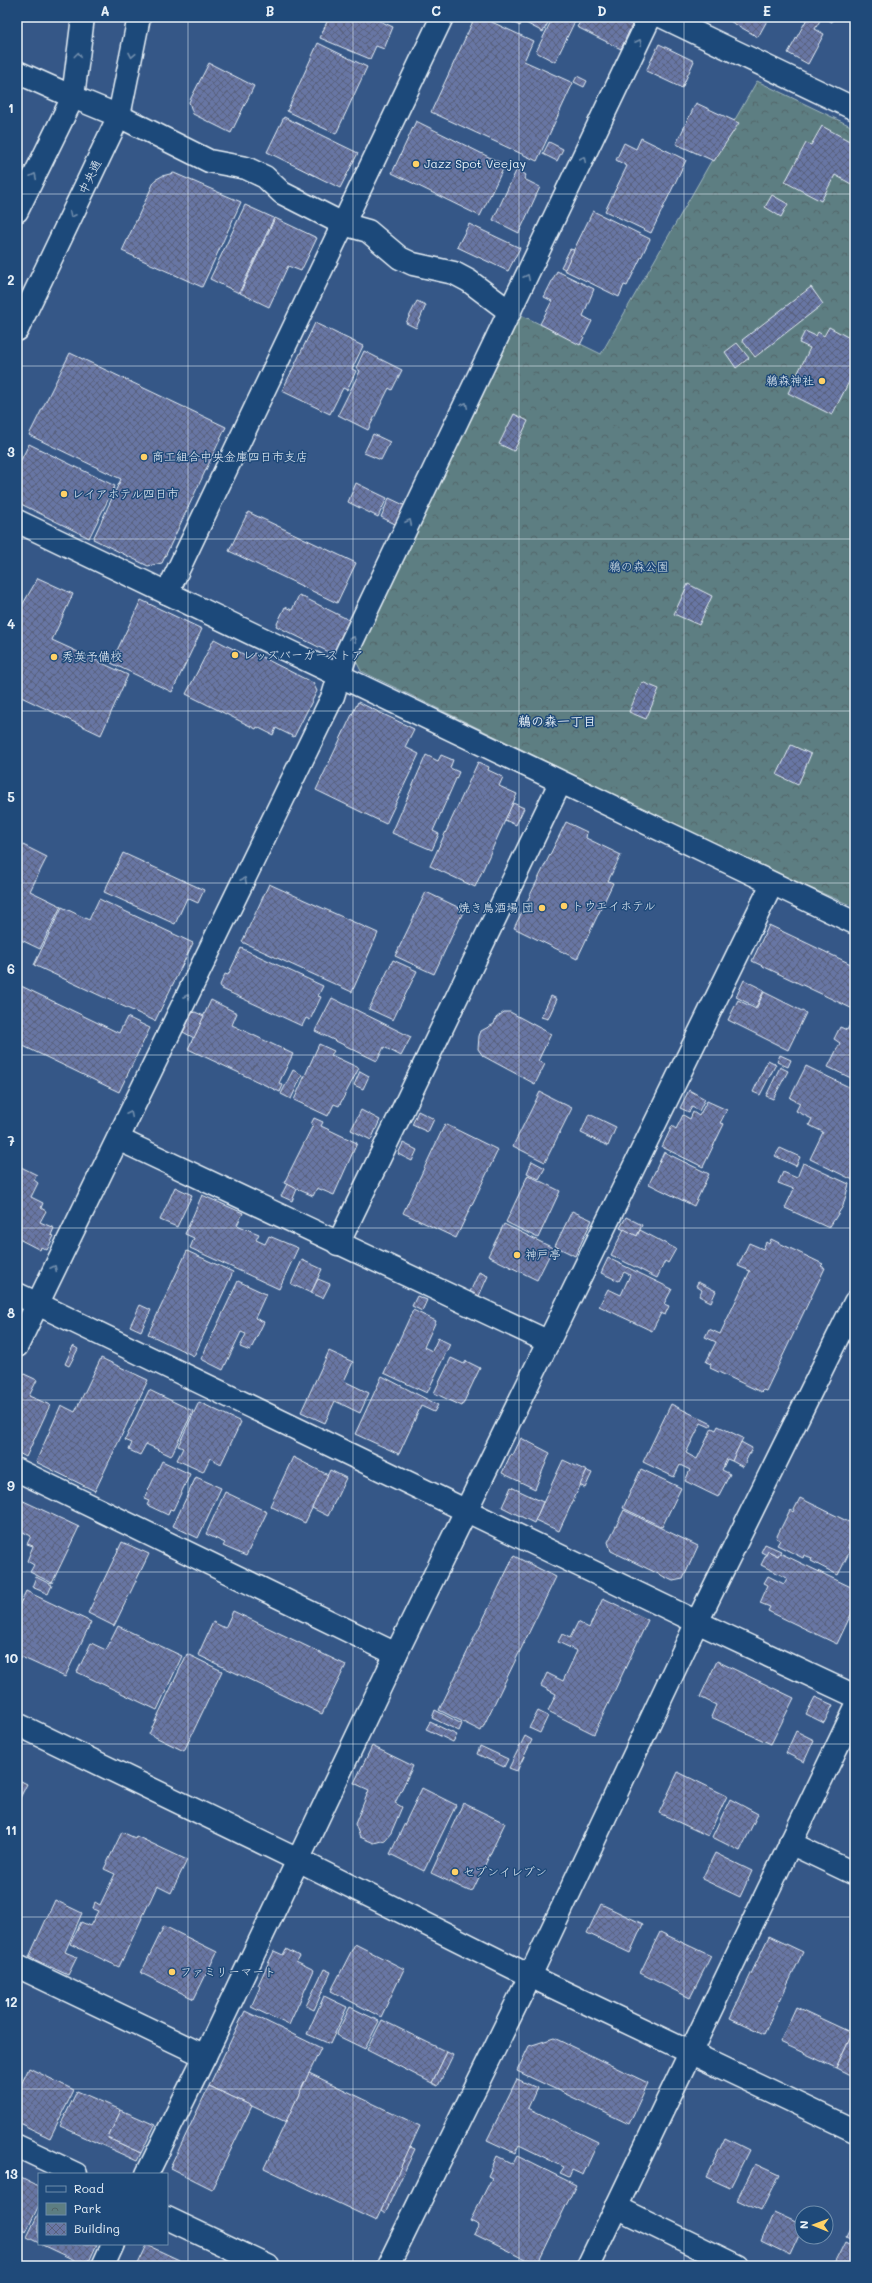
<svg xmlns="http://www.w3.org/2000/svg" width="872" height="2283" font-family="Mali,'Klee One',sans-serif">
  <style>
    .park { fill: url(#park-crowns); stroke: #a2b8bd }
    .building { fill: url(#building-cross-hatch); stroke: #e8f1f8 }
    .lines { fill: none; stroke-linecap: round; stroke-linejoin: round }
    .minor-casing { stroke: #e8f1f8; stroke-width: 25 }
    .tertiary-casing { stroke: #e8f1f8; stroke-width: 25 }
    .minor { stroke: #1f4a7a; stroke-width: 22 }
    .tertiary { stroke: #1f4a7a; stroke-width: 22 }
    .oneway { stroke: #6f8dac }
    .grid { fill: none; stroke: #e8f1f8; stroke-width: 1; stroke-opacity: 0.55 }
    .poi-dot { fill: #ffd166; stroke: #1f4a7a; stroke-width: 1.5 }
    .labels { text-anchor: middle; stroke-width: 3; stroke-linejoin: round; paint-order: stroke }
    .poi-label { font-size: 12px; fill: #e8f1f8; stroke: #1f4a7a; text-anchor: start }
    .street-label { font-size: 12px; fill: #e8f1f8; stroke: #1f4a7a }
    .park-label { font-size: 12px; fill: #d3e0e6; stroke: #1f4a7a }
    .neighbourhood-label { font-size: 13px; font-weight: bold; fill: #e8f1f8; stroke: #1f4a7a }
    .neatline { fill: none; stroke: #e8f1f8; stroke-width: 1.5 }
    .grid-label { font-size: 13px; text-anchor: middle; font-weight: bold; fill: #e8f1f8 }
  </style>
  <defs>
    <pattern id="park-crowns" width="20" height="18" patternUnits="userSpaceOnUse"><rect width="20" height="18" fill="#5d7e82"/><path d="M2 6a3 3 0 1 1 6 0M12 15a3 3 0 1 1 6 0" fill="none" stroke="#536669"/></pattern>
    <pattern id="building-cross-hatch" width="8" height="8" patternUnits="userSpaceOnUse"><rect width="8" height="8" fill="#6876a4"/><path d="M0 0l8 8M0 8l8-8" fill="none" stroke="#59617c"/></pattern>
  </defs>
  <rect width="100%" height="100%" fill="#355787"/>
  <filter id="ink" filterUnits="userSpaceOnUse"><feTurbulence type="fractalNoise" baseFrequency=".025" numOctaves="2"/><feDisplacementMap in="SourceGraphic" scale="8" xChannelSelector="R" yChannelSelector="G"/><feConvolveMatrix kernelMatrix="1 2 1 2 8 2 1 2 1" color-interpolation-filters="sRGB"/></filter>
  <g filter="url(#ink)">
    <polygon class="park" points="757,81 855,128 855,907 779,875 361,671 354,657 517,313 601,354"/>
    <g class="building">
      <polygon points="329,17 371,17 393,27 384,49 376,46 370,59 320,38"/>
      <polygon points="475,17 481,17 533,41 524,61 573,83 537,161 431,112"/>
      <polygon points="503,17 524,17 520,26"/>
      <polygon points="524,17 551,17 543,32 522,21"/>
      <polygon points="553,17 577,17 555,62 536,52"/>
      <polygon points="583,17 617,17 632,25 621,49 577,27"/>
      <polygon points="730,17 769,17 758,37 728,20"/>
      <polygon points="808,17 822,17 815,29 824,34 808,64 788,53"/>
      <polygon points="822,17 834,17 832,22"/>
      <polygon points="318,43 367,67 336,134 287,111"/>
      <polygon points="659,44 694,61 682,88 646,71"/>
      <polygon points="209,63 254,86 231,133 193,114 189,102"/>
      <polygon points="577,76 587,81 584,87 574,82"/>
      <polygon points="696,103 739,123 714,161 676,144"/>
      <polygon points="284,117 358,153 340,188 267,152"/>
      <polygon points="416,121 505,165 480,216 392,173"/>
      <polygon points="822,126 855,144 855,186 835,175 821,201 785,182 806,143 811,145"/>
      <polygon points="641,138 686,160 651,233 605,211 627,166 616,160 624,143 636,149"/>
      <polygon points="549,142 563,149 557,161 543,154"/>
      <polygon points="517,169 526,175 524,179 540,187 519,233 493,220"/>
      <polygon points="174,173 241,202 202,287 122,251 155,180 162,176"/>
      <polygon points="772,195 788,204 781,217 765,207"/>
      <polygon points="245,205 274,218 239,293 210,279"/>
      <polygon points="593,211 650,239 627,286 624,285 619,297 564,270"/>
      <polygon points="275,218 317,238 301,271 288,266 269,307 240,293"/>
      <polygon points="469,224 520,248 508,271 457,247"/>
      <polygon points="570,249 574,250 565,269 561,267"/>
      <polygon points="557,271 594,289 583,316 592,321 580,345 540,324 552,301 544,297"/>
      <polygon points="811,287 823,304 755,357 742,340"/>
      <polygon points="417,301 426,305 416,328 406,323"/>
      <polygon points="315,323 363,346 352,369 356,371 347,390 343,388 330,414 282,391"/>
      <polygon points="829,327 855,341 855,370 832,415 788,393 810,348 799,343 805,331 816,336 818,332 824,336"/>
      <polygon points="737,343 749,358 736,368 725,352"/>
      <polygon points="364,351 402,370 392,390 389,388 368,430 338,415 360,371 356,368"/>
      <polygon points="70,353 226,427 162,563 148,566 93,539 121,479 29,435"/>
      <polygon points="514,414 528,421 514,451 499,444"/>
      <polygon points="373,434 390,442 381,460 364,453"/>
      <polygon points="29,444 115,486 89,538 17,502 17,468"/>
      <polygon points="356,483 387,498 378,517 348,502"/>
      <polygon points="389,498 406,506 397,525 381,517"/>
      <polygon points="248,512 356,563 337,603 229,551"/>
      <polygon points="38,578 73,594 52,640 128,675 101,735 17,695 17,614"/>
      <polygon points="688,584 712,596 699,625 674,614"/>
      <polygon points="299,595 349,620 333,654 276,626 285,607 292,610"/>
      <polygon points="141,600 202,629 172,692 111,663"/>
      <polygon points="214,639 251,658 254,653 313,683 317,691 294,737 276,728 273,735 257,727 256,729 186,694"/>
      <polygon points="642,682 659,689 646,719 629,712"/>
      <polygon points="358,702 414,729 405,747 419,754 386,824 316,790"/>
      <polygon points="791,745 811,754 798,785 777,775"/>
      <polygon points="426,755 438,761 441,755 453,760 450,768 459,772 433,831 439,834 432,850 392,833"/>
      <polygon points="478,762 489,767 488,770 503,777 499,786 517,794 475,887 430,866"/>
      <polygon points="513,803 524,808 516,825 505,820"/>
      <polygon points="566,822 587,832 586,838 621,855 608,881 613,883 577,959 514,928"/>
      <polygon points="17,842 47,857 30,891 61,906 40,949 17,938"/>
      <polygon points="123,853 204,890 198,903 187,898 175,924 104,892"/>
      <polygon points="269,884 378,933 352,992 242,942"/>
      <polygon points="426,892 464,910 434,974 395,956"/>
      <polygon points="99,899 193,943 155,1021 34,965 62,907 89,920"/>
      <polygon points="769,925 855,966 855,1010 752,961"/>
      <polygon points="241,948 323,986 318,996 321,997 310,1020 306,1018 302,1026 222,989 220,985 225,974 228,975"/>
      <polygon points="393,960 417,971 393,1020 369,1009"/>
      <polygon points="744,980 764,990 756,1007 736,997"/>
      <polygon points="17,984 119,1033 127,1017 150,1028 119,1092 17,1043"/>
      <polygon points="764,992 806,1013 788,1050 728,1020 738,1000 756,1009"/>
      <polygon points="551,996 557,999 548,1019 541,1017"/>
      <polygon points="332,998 411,1037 401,1056 384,1047 377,1061 315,1031"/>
      <polygon points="211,1000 237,1013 232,1025 293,1054 279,1083 283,1085 280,1092 188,1049"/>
      <polygon points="195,1012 204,1016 194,1038 183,1032 192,1013"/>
      <polygon points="504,1012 510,1012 551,1034 538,1061 545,1064 535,1084 483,1056 478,1049 479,1036 481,1031 494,1024 496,1018"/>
      <polygon points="853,1019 855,1020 855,1080 828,1067 840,1043 834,1039 840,1027 847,1030"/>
      <polygon points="319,1044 334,1051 331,1055 359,1068 339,1106 334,1104 328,1116 294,1100"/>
      <polygon points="17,1055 22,1057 17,1068"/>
      <polygon points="780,1055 791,1060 788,1067 777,1062"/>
      <polygon points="768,1060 776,1064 760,1095 753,1092"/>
      <polygon points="806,1066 855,1090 855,1175 853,1180 810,1159 823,1132 809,1125 812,1119 796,1111 800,1103 790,1098"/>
      <polygon points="780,1067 788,1071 773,1099 766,1096"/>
      <polygon points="293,1070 302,1075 291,1099 281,1094"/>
      <polygon points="360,1071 369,1076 363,1089 354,1085"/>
      <polygon points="689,1090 705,1099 699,1111 692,1107 689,1112 680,1108"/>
      <polygon points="540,1092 572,1108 545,1162 513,1146"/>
      <polygon points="707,1101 727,1110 720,1123 724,1124 703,1167 662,1147 672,1126 676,1129 683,1115 690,1119 693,1112 699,1116"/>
      <polygon points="361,1110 380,1120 371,1140 351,1130"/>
      <polygon points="418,1111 434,1119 428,1132 412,1125"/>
      <polygon points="589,1114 616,1127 608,1146 581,1133"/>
      <polygon points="314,1118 323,1122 321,1126 357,1143 334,1195 317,1188 313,1196 284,1183 313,1125 311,1124"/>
      <polygon points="445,1124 498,1150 456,1238 403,1213"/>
      <polygon points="403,1143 417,1150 412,1161 398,1154"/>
      <polygon points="780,1148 800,1157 796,1166 775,1156"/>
      <polygon points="664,1152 709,1174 694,1206 649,1184"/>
      <polygon points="532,1161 545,1168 539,1179 527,1173"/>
      <polygon points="803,1163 849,1184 843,1206 829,1228 785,1208 794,1189 778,1183 783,1172 797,1178"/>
      <polygon points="17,1165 37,1175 34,1180 38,1183 31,1197 43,1203 41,1208 46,1211 40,1222 54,1228 51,1235 54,1236 47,1250 41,1247 40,1250 17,1238"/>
      <polygon points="528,1175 560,1191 538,1238 506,1222"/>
      <polygon points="287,1184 297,1189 292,1201 281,1196"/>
      <polygon points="175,1187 192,1195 177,1227 160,1220"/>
      <polygon points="202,1195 243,1213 237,1225 259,1234 256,1240 265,1244 269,1236 298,1248 279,1289 190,1248 194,1238 185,1234"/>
      <polygon points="572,1211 592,1220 575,1256 555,1246"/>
      <polygon points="626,1217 642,1225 637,1236 620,1228"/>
      <polygon points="504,1224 553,1248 537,1280 488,1256"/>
      <polygon points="624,1229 637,1236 640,1230 676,1249 668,1263 665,1261 657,1278 611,1255"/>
      <polygon points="771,1239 823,1264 821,1266 825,1268 766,1391 763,1390 761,1392 710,1368 711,1364 706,1362 716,1342 705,1337 709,1329 720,1334 750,1271 738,1266 749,1243 763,1249 766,1242 769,1244"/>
      <polygon points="187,1251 233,1272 194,1356 148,1334"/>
      <polygon points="608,1258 672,1289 664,1304 669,1306 665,1315 661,1313 652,1331 599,1306 608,1289 621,1295 630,1275 624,1272 619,1281 601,1273"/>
      <polygon points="302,1260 322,1269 311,1293 291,1284"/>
      <polygon points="479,1272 488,1276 479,1296 470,1292"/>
      <polygon points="318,1279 330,1284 323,1298 311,1293"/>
      <polygon points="238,1281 266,1294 255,1318 264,1322 250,1351 240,1347 246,1334 241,1332 223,1370 201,1359"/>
      <polygon points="698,1282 716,1291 711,1302 699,1296 702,1290 696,1286"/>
      <polygon points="417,1296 427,1300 422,1311 412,1306"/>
      <polygon points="140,1305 151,1310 141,1331 130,1326"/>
      <polygon points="413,1310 436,1321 424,1347 432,1351 438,1338 450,1344 427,1393 384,1373"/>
      <polygon points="73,1346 78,1349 69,1366 65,1364"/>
      <polygon points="329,1351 353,1362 344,1381 369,1393 360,1413 335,1401 325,1423 301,1412"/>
      <polygon points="101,1358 148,1380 95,1491 36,1462 61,1405 75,1412"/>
      <polygon points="451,1358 464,1364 466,1361 480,1368 462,1406 434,1393"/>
      <polygon points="22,1373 37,1380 29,1396 50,1405 26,1457 17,1452 17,1383"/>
      <polygon points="382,1376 438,1405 434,1412 421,1406 399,1454 355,1434"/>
      <polygon points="149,1390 193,1411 171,1456 146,1444 140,1455 129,1450 132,1443 125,1440"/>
      <polygon points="199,1402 241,1422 221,1464 210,1458 203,1472 177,1460 183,1448 178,1446"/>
      <polygon points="671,1404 712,1424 710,1427 701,1423 686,1453 697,1459 712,1428 716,1430 718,1426 743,1438 732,1461 727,1459 722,1470 730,1474 718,1497 685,1481 690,1470 680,1465 674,1477 643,1462"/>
      <polygon points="521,1438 550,1453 535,1489 502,1473 511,1454 513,1455"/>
      <polygon points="741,1442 752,1448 743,1467 732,1461"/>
      <polygon points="293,1457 328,1475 305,1523 270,1506"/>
      <polygon points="563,1460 587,1471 559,1531 535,1520"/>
      <polygon points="162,1461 190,1474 173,1510 170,1509 168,1515 147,1505 149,1501 144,1499"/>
      <polygon points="641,1469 681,1488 662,1527 623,1508"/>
      <polygon points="330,1470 346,1478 328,1516 312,1508"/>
      <polygon points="587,1471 592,1473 585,1488 580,1485"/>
      <polygon points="196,1477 221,1488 198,1538 173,1526"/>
      <polygon points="511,1487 543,1502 534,1523 502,1507"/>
      <polygon points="225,1492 267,1512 246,1556 223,1546 225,1543 206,1534"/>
      <polygon points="17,1498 79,1527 52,1583 30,1572 34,1565 27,1561 33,1546 27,1544 31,1536 17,1529"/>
      <polygon points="800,1498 855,1525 855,1543 854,1545 850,1543 848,1548 851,1549 838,1575 811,1561 812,1558 804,1555 803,1558 777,1545 780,1540 776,1538 790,1510 793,1512"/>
      <polygon points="624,1510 698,1546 683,1579 673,1581 611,1551 608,1542"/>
      <polygon points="122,1542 149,1554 114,1626 88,1613"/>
      <polygon points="765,1544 781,1551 778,1556 768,1551 767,1555 761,1552"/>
      <polygon points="768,1551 778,1556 780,1553 855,1589 855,1606 837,1644 768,1611 770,1607 760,1603 768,1585 764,1583 768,1576 784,1584 787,1578 761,1565"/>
      <polygon points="514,1556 556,1577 481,1731 439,1710"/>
      <polygon points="36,1577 52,1585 48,1594 32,1587"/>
      <polygon points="26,1591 91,1622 65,1677 17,1655 17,1610"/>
      <polygon points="603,1598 648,1620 594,1734 548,1711 556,1694 541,1686 547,1673 563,1681 577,1651 558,1642 562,1634 570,1638 578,1622 589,1628"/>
      <polygon points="233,1611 346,1665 322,1714 198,1655 213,1622 225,1628"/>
      <polygon points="118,1626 182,1656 157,1710 77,1672 91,1643 106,1650"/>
      <polygon points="187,1654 222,1671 184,1751 149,1734"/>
      <polygon points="717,1661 794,1698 771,1744 711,1717 716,1705 700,1697"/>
      <polygon points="815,1697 833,1705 824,1723 806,1714"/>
      <polygon points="435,1710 462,1724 459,1731 432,1718"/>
      <polygon points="538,1711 548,1716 540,1733 529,1728"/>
      <polygon points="430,1722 457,1735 453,1742 426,1729"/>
      <polygon points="796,1731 814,1740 804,1762 786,1753"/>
      <polygon points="525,1736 532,1740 517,1771 509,1768"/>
      <polygon points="372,1746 413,1766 395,1803 402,1807 391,1833 385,1840 374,1843 360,1837 355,1824 369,1790 354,1783"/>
      <polygon points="480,1746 508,1759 504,1767 477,1754"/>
      <polygon points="678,1772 727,1796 708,1836 659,1813"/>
      <polygon points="17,1779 27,1784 17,1804"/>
      <polygon points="422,1788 456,1805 424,1871 390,1854"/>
      <polygon points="730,1799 758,1814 740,1851 712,1837"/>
      <polygon points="463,1803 505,1823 473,1890 469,1891 431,1873"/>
      <polygon points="122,1832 135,1838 136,1836 187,1860 171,1893 157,1886 119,1967 70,1944 81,1922 90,1926 98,1911 93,1909 95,1902 100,1905 115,1874 104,1869"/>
      <polygon points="715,1853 752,1871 740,1897 702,1879"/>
      <polygon points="55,1900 82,1913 65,1952 77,1957 68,1975 29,1957"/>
      <polygon points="601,1904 643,1924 630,1953 587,1933"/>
      <polygon points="164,1926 217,1952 194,1999 141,1973"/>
      <polygon points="660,1932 711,1956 690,1998 640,1973"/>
      <polygon points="769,1936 803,1952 764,2034 730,2018"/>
      <polygon points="355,1944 404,1969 381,2017 331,1991"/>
      <polygon points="286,1949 299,1956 296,1961 314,1970 289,2025 251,2007 260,1987 258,1985 274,1951 283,1955"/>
      <polygon points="324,1969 331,1972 314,2010 306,2006"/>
      <polygon points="324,1996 347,2007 330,2044 307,2034"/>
      <polygon points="350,2007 379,2021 365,2049 336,2035"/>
      <polygon points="796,2007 852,2033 836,2068 780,2042"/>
      <polygon points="245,2011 321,2048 286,2122 209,2086"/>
      <polygon points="382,2020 447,2052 432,2083 367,2050"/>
      <polygon points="852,2033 855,2035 854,2077 836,2068"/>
      <polygon points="554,2038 648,2083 629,2124 517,2071 529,2046"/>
      <polygon points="447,2052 453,2055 438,2086 432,2083"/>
      <polygon points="29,2068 74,2090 50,2138 17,2122 17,2093"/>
      <polygon points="309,2073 420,2126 376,2221 264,2168"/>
      <polygon points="517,2079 537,2088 528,2108 598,2142 583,2175 572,2170 569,2177 560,2173 564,2167 519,2145 515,2153 487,2140"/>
      <polygon points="209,2086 252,2106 212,2189 170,2168"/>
      <polygon points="77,2091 121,2110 108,2138 141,2153 137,2161 60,2126"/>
      <polygon points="121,2110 155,2125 141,2153 108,2138"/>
      <polygon points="725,2138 749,2150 730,2188 706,2177"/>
      <polygon points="410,2147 415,2149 385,2213 381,2210"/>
      <polygon points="497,2156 513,2164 517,2156 576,2185 537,2265 474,2234 479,2225 470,2221 492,2178 488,2176"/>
      <polygon points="755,2164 779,2175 761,2211 737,2200"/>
      <polygon points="17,2176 39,2187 39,2205 26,2232 17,2228"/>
      <polygon points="39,2212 39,2243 27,2237"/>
      <polygon points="774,2212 802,2225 802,2229 790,2255 761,2241"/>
      <polygon points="855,2219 855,2242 846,2237"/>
      <polygon points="845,2242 855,2247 855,2266 833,2266"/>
      <polygon points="40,2244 97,2244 87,2266"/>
      <polygon points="147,2245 192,2266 137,2266"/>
    </g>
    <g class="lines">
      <g class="minor-casing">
        <g id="minor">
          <polyline points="663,17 855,109"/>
          <polyline points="17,72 73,97"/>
          <polyline points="119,116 209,161 246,168 265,177 282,193 343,224 368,231 400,258 413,264 454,273 469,281 510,312"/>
          <polyline points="17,521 855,923"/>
          <polyline points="167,593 442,17"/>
          <polyline points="118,1139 549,1342"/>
          <polyline points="338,1244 560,783"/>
          <polyline points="17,1294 697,1622 855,1302"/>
          <polyline points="17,1346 333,696 346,654 650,17"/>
          <polyline points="17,1470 396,1654"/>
          <polyline points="790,1843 855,1874"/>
          <polyline points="17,1966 205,2056"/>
          <polyline points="17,2146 76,2174"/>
          <polyline points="147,2174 205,2056 396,1654 772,884"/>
          <polyline points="616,2207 737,2266"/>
          <polyline points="167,2218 268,2266"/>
          <polyline points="103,2266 113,2244"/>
          <polyline points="388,2266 530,1976"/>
          <polyline points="588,2266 855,1709"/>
        </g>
      </g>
      <g class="tertiary-casing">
        <g id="tertiary">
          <polyline points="73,97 119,116"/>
          <polyline points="17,211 73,97 83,17"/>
          <polyline points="17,330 119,116 139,17"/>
          <polyline points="17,1724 298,1860 530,1976 855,2131"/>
          <polyline points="530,1976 697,1622 855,1696"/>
        </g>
      </g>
      <use href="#minor" class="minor"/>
      <use href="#tertiary" class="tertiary"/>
    </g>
    <defs><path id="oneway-chevron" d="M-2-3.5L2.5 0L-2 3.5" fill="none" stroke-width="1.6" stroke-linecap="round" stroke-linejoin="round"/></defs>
    <g class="oneway">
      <use href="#oneway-chevron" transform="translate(639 42) rotate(-64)"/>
      <use href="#oneway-chevron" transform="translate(78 55) rotate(-83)"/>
      <use href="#oneway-chevron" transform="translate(132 55) rotate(101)"/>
      <use href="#oneway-chevron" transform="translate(583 159) rotate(-64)"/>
      <use href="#oneway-chevron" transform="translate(34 176) rotate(-64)"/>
      <use href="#oneway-chevron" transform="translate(72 215) rotate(116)"/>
      <use href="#oneway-chevron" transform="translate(527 277) rotate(-64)"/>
      <use href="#oneway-chevron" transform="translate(465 405) rotate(-65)"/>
      <use href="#oneway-chevron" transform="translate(409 522) rotate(-65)"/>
      <use href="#oneway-chevron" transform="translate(353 639) rotate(-65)"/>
      <use href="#oneway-chevron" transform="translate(244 880) rotate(-64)"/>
      <use href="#oneway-chevron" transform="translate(187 997) rotate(-64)"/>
      <use href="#oneway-chevron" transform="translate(130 1114) rotate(-64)"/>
      <use href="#oneway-chevron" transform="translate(54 1268) rotate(-64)"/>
    </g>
  </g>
  <path class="grid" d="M188,17v2249M353,17v2249M519,17v2249M684,17v2249M17,194h838M17,366h838M17,539h838M17,711h838M17,883h838M17,1055h838M17,1228h838M17,1400h838M17,1572h838M17,1744h838M17,1917h838M17,2089h838"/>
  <g class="poi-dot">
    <circle cx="416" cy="164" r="4"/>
    <circle cx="822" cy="381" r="4"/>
    <circle cx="144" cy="457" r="4"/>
    <circle cx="64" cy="494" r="4"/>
    <circle cx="235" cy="655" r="4"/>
    <circle cx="54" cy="657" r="4"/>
    <circle cx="564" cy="906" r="4"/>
    <circle cx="542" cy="908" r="4"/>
    <circle cx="517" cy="1255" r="4"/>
    <circle cx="455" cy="1872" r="4"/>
    <circle cx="172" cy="1972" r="4"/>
  </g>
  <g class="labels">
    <g class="poi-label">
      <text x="424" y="168">Jazz Spot Veejay</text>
      <text x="814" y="385" text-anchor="end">鵜森神社</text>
      <text x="152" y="461">商工組合中央金庫四日市支店</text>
      <text x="72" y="498">レイアホテル四日市</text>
      <text x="243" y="659">レッズバーガーストア</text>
      <text x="62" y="661">秀英予備校</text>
      <text x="572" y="910">トウエイホテル</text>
      <text x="534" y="912" text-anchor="end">焼き鳥酒場 団</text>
      <text x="525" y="1259">神戸亭</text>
      <text x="463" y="1876">セブンイレブン</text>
      <text x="180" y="1976">ファミリーマート</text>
    </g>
    <g class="street-label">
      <text transform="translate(90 177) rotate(-64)" y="4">中央通</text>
    </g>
    <g class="park-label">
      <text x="639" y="571">鵜の森公園</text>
    </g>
    <g class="neighbourhood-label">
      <text x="557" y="726">鵜の森一丁目</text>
    </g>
  </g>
  <rect width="872" height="2283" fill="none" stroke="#1f4a7a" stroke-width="44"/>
  <rect x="38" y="2173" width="130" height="72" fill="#1f4a7a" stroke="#6f8dac"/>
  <rect x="46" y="2186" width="20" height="6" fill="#1f4a7a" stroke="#6f8dac"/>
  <text x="74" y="2193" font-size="12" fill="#e8f1f8">Road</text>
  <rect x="46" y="2203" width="20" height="12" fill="url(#park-crowns)" stroke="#6f8dac"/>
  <text x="74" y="2213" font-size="12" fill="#e8f1f8">Park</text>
  <rect x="46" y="2223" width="20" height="12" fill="url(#building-cross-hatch)" stroke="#6f8dac"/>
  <text x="74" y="2233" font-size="12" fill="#e8f1f8">Building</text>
  <g transform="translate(814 2225) rotate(271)"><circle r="19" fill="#1f4a7a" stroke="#6f8dac"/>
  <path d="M0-3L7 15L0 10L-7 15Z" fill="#ffd166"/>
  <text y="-6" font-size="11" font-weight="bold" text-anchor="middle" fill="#e8f1f8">N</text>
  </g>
  <rect x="22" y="22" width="828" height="2239" class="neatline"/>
  <g class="grid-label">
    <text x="105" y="16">A</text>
    <text x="270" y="16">B</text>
    <text x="436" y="16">C</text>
    <text x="602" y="16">D</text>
    <text x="767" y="16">E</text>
    <text x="11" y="113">1</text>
    <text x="11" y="285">2</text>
    <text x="11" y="457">3</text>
    <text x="11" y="629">4</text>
    <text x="11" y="802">5</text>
    <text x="11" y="974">6</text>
    <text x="11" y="1146">7</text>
    <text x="11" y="1318">8</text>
    <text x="11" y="1491">9</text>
    <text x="11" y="1663">10</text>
    <text x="11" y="1835">11</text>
    <text x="11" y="2007">12</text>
    <text x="11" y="2179">13</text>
  </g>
</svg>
